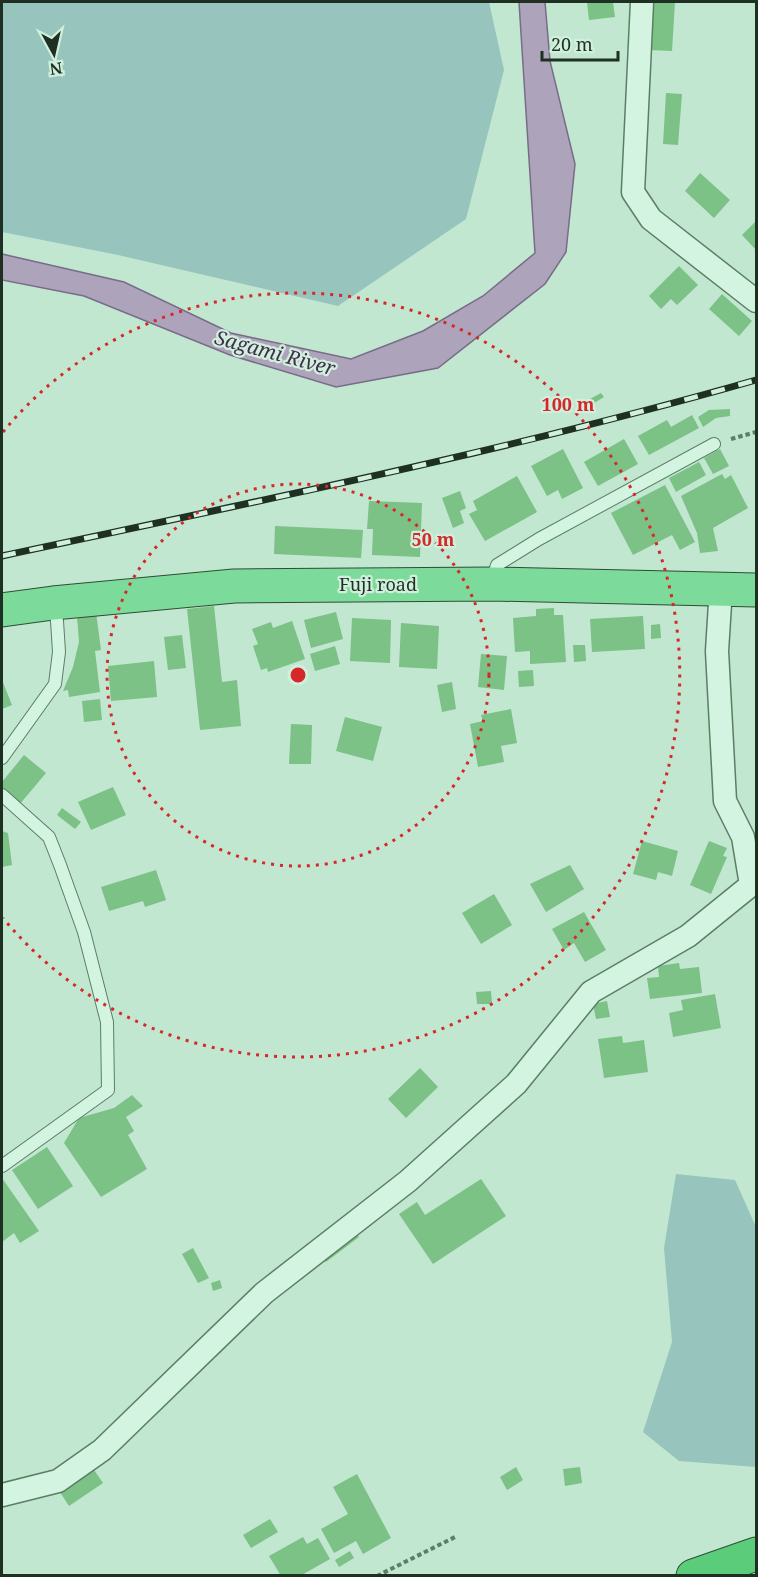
<svg xmlns="http://www.w3.org/2000/svg" width="758" height="1577" font-family="'Noto Serif',serif">
  <style>
    .green { fill: #97c4bc }
    .water { fill: #ada3bb; stroke: #786c87; stroke-width: 1.5 }
    .building { fill: #7cc185 }
    .lines { fill: none; stroke-linecap: round; stroke-linejoin: round }
    .service-casing { stroke: #5b7f64; stroke-width: 14 }
    .minor-casing { stroke: #5b7f64; stroke-width: 25 }
    .trunk-casing { stroke: #2f4d34; stroke-width: 35 }
    .motorway-casing { stroke: #2f4d34; stroke-width: 35 }
    .path { stroke: #5b7f64; stroke-width: 4; stroke-dasharray: 4.5 3; stroke-linecap: butt }
    .service { stroke: #d3f4e1; stroke-width: 12 }
    .minor { stroke: #d3f4e1; stroke-width: 22 }
    .trunk { stroke: #7cda9a; stroke-width: 33 }
    .motorway { stroke: #5bcd7a; stroke-width: 33 }
    .rail-casing { stroke: #1d3021; stroke-width: 7 }
    .rail { stroke: #d0f0dd; stroke-width: 4.5; stroke-dasharray: 14; stroke-linecap: butt }
    .ring { fill: none; stroke: #d62828; stroke-width: 3; stroke-dasharray: 3 6 }
    .labels { text-anchor: middle; stroke-width: 4.5; stroke-linejoin: round; paint-order: stroke }
    .street-label { font-size: 18px; fill: #1d3021; stroke: #d0f0dd }
    .water-label { font-size: 20px; font-style: italic; fill: #432e4e; stroke: #d0f0dd }
    .centre { fill: #d62828; stroke: #d0f0dd; stroke-width: 3 }
    .ring-label { font-size: 18px; text-anchor: middle; font-weight: bold; fill: #d62828; stroke: #d0f0dd; stroke-width: 4.5; stroke-linejoin: round; paint-order: stroke }
  </style>
  <rect width="100%" height="100%" fill="#c1e7d1"/>
  <g class="green">
    <polygon points="2,2 489,2 504,70 466,219 338,306 118,255 2,232"/>
    <polygon points="676,1174 735,1180 756,1227 756,1467 679,1461 643,1432 672,1342 664,1248"/>
  </g>
  <polygon class="water" points="519,2 545,2 550,61 575,164 566,252 545,284 438,368 336,387 230,355 84,296 2,280 2,254 124,282 231,333 351,359 423,331 483,296 535,253"/>
  <g class="building">
    <polygon points="587,2 613,2 615,17 589,20"/>
    <polygon points="652,2 675,2 672,51 649,50"/>
    <polygon points="666,93 682,94 678,145 663,144"/>
    <polygon points="700,173 730,200 714,218 685,191"/>
    <polygon points="756,221 756,250 742,235"/>
    <polygon points="679,266 698,285 677,305 671,299 661,309 649,296"/>
    <polygon points="722,294 752,321 739,336 709,309"/>
    <polygon points="601,393 604,397 591,405 588,400"/>
    <polygon points="730,409 730,416 716,418 703,427 698,417 709,410"/>
    <polygon points="692,415 699,428 649,455 638,436 667,420 671,427"/>
    <polygon points="624,439 638,464 598,486 584,462"/>
    <polygon points="563,449 583,488 562,499 558,490 547,496 531,466"/>
    <polygon points="720,449 729,466 713,474 704,458"/>
    <polygon points="699,462 706,475 676,492 669,478"/>
    <polygon points="722,474 725,479 731,475 748,508 713,528 718,551 700,553 697,533 681,496"/>
    <polygon points="517,476 537,512 485,541 469,514 477,510 473,501"/>
    <polygon points="665,485 695,542 680,550 672,535 633,555 611,513"/>
    <polygon points="460,491 466,508 460,511 464,523 453,528 442,498"/>
    <polygon points="369,501 422,503 420,557 372,555 373,529 367,529"/>
    <polygon points="275,526 363,530 361,558 274,554"/>
    <polygon points="214,606 222,682 237,680 241,726 200,730 187,609"/>
    <polygon points="554,608 554,615 563,615 566,662 530,664 530,651 515,652 513,618 536,616 536,609"/>
    <polygon points="96,612 101,650 95,651 100,692 69,697 68,690 63,691 73,667 79,642 77,616"/>
    <polygon points="336,612 343,639 311,648 304,620"/>
    <polygon points="643,616 645,649 592,652 590,619"/>
    <polygon points="352,618 391,620 390,663 350,661"/>
    <polygon points="292,621 305,659 268,672 267,668 261,670 253,646 258,644 252,629 271,622 273,628"/>
    <polygon points="401,623 439,626 437,669 399,667"/>
    <polygon points="660,624 661,638 651,639 651,625"/>
    <polygon points="182,635 186,668 168,670 164,637"/>
    <polygon points="573,645 585,645 586,661 574,662"/>
    <polygon points="335,646 340,664 315,671 310,654"/>
    <polygon points="481,654 507,656 504,690 478,687"/>
    <polygon points="154,661 157,697 111,701 108,666"/>
    <polygon points="533,670 534,686 519,687 518,671"/>
    <polygon points="2,680 12,705 2,709"/>
    <polygon points="452,682 456,709 442,712 437,685"/>
    <polygon points="100,699 102,720 84,722 82,701"/>
    <polygon points="511,709 517,743 501,746 504,762 478,767 470,724 483,721 481,715"/>
    <polygon points="345,717 382,727 373,761 336,751"/>
    <polygon points="291,724 312,725 311,764 289,764"/>
    <polygon points="24,755 46,773 19,805 2,790 2,782"/>
    <polygon points="113,787 126,815 91,830 78,802"/>
    <polygon points="62,808 81,822 75,829 57,815"/>
    <polygon points="2,831 8,833 12,865 2,867"/>
    <polygon points="642,841 678,851 672,876 658,872 656,880 633,874"/>
    <polygon points="709,841 727,848 723,856 727,857 711,894 690,885"/>
    <polygon points="570,865 584,889 546,912 530,884"/>
    <polygon points="156,870 166,900 145,907 143,901 109,911 101,887"/>
    <polygon points="494,894 512,925 481,944 462,913"/>
    <polygon points="584,912 606,950 585,962 574,943 564,950 552,929"/>
    <polygon points="679,963 680,969 699,967 702,993 650,999 647,978 659,977 658,966"/>
    <polygon points="491,991 492,1004 477,1004 476,992"/>
    <polygon points="715,994 721,1028 673,1037 669,1013 683,1010 681,1000"/>
    <polygon points="607,1001 610,1017 596,1019 593,1004"/>
    <polygon points="622,1036 623,1043 644,1040 648,1072 604,1078 598,1039"/>
    <polygon points="420,1068 438,1087 406,1118 388,1099"/>
    <polygon points="132,1095 143,1106 126,1117 134,1131 128,1135 147,1169 101,1197 64,1143 79,1118 114,1108"/>
    <polygon points="47,1147 73,1186 38,1209 12,1170"/>
    <polygon points="2,1178 39,1231 20,1243 14,1233 2,1242"/>
    <polygon points="481,1179 506,1216 433,1264 399,1214 417,1202 425,1215"/>
    <polygon points="353,1229 359,1237 326,1262 320,1255"/>
    <polygon points="193,1248 209,1278 198,1283 182,1254"/>
    <polygon points="220,1280 222,1288 213,1291 211,1283"/>
    <polygon points="88,1461 103,1483 69,1506 54,1483"/>
    <polygon points="516,1467 523,1480 507,1490 500,1477"/>
    <polygon points="580,1467 582,1483 565,1486 563,1469"/>
    <polygon points="357,1474 391,1538 363,1554 356,1541 334,1553 321,1529 348,1514 333,1487"/>
    <polygon points="270,1519 278,1532 251,1548 243,1535"/>
    <polygon points="303,1537 307,1544 318,1538 330,1559 300,1576 281,1576 269,1556"/>
    <polygon points="350,1551 354,1558 339,1567 335,1560"/>
  </g>
  <g class="lines">
    <g class="service-casing">
      <g id="service">
        <polyline points="492,581 497,565 539,539 714,444"/>
        <polyline points="2,758 55,684 59,652 57,621 53,603"/>
        <polyline points="2,795 49,837 60,865 84,932 107,1022 108,1090 2,1166"/>
      </g>
    </g>
    <g class="minor-casing">
      <g id="minor">
        <polyline points="642,2 633,192 651,219 756,301"/>
        <polyline points="2,1495 58,1481 102,1450 264,1293 408,1181 516,1084 591,992 688,936 751,885 743,837 725,801 717,651 721,588"/>
      </g>
    </g>
    <g class="trunk-casing">
      <polyline id="trunk" points="2,610 53,603 234,586 492,584 756,590"/>
    </g>
    <g class="motorway-casing">
      <polyline id="motorway" points="693,1576 756,1554"/>
    </g>
    <g class="path">
      <polyline points="731,439 756,432"/>
      <polyline points="377,1576 457,1536"/>
    </g>
    <use href="#service" class="service"/>
    <use href="#minor" class="minor"/>
    <use href="#trunk" class="trunk"/>
    <use href="#motorway" class="motorway"/>
    <g class="rail-casing">
      <path id="rail" d="M2,556c252,-54 506,-105 754,-176"/>
    </g>
    <use href="#rail" class="rail"/>
  </g>
  <g class="ring">
    <circle cx="298" cy="675" r="191"/>
    <path d="M3 432A382 382 0 1 1 3 918"/>
  </g>
  <g class="labels">
    <g class="street-label">
      <text x="378" y="591">Fuji road</text>
    </g>
    <g class="water-label">
      <text transform="translate(275 353) rotate(15)" y="7">Sagami River</text>
    </g>
  </g>
  <circle cx="298" cy="675" r="9" class="centre"/>
  <g class="ring-label">
    <text x="568" y="411">100 m</text>
    <text x="433" y="546">50 m</text>
  </g>
  <rect width="758" height="1577" fill="none" stroke="#1d3021" stroke-width="6"/>
  <g transform="translate(54 54) rotate(172)" stroke="#d0f0dd" stroke-width="4.5" paint-order="stroke">
  <path d="M0-4.5L10 22L0 15L-10 22Z" fill="#1d3021"/>
  <text y="-9" font-size="16" font-weight="bold" text-anchor="middle" fill="#1d3021">N</text>
  </g>
  <path d="M542 51v9h76v-9" fill="none" stroke="#1d3021" stroke-width="3"/>
  <text x="551" y="51" font-size="18" fill="#1d3021" stroke="#d0f0dd" stroke-width="4.5" paint-order="stroke">20 m</text>
</svg>
